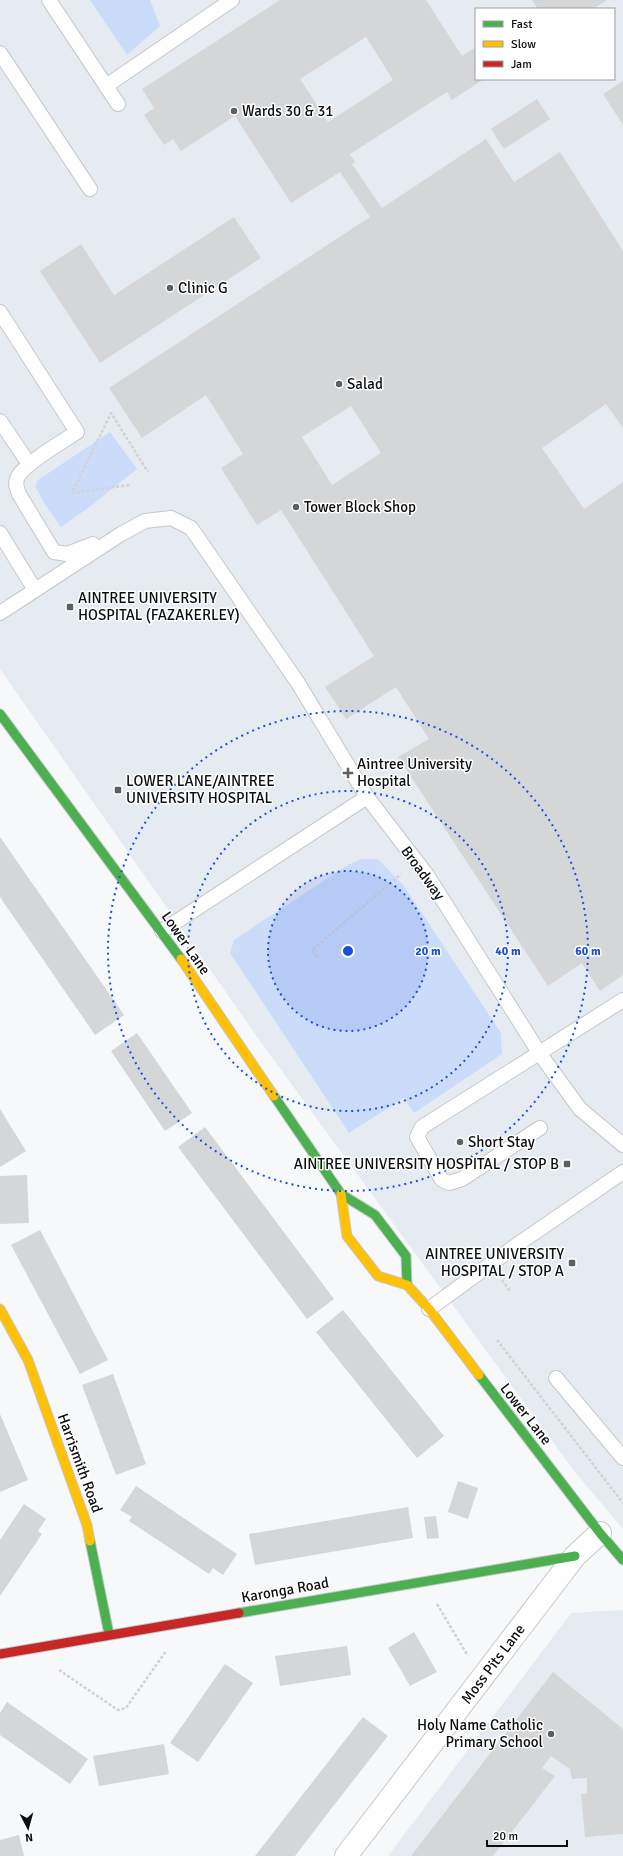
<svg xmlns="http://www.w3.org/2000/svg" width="623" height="1856" font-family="Signika,sans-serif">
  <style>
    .built { fill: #e6ebf2; fill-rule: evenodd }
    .green { fill: #cadcfa }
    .building { fill: #d5d6d8; fill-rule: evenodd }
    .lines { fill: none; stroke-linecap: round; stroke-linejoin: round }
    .lane-casing { stroke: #c6c8ca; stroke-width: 16 }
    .street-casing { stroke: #c6c8ca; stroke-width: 24 }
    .fast-casing { stroke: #c6c8ca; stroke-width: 11 }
    .slow-casing { stroke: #c6c8ca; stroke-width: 11 }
    .jam-casing { stroke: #c6c8ca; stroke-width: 11 }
    .path { stroke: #d1d2d2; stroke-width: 2.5; stroke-dasharray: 3 2; stroke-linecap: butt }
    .lane { stroke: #fefefe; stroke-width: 14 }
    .street { stroke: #fefefe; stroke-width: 22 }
    .fast { stroke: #4caf50; stroke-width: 9 }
    .slow { stroke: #ffc107; stroke-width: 9 }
    .jam { stroke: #c62828; stroke-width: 9 }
    .ring { fill: none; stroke: #1d4ed8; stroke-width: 2; stroke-dasharray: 2 4 }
    .poi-dot { fill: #5e5f61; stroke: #fff; stroke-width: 1.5 }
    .labels { text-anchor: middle; stroke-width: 3; stroke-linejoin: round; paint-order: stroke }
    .poi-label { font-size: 15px; fill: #0c0d0f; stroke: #fff; text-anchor: start }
    .street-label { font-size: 15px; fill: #0c0d0f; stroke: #fff }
    .centre { fill: #1d4ed8; stroke: #fff; stroke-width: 2 }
    .ring-label { font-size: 12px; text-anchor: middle; font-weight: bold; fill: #1d4ed8; stroke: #fff; stroke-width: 3; stroke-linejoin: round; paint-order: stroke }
  </style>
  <rect width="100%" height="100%" fill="#f6f8fa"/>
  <g class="built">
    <path d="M0,0h623v1529l-49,-58 -314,-430 -260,-372zM476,9h138v70h-138z"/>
    <polygon points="622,1610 623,1612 623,1856 388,1856 571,1613"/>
  </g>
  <g class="green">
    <polygon points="90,0 150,0 160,26 127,55"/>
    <polygon points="110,432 137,469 88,508 61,527 46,506 35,486 38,480"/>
    <polygon points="361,859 378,859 404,886 501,1033 502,1054 414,1113 404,1098 349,1133 230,953 234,940 348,865"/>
  </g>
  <g class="building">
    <path d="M280,0h146l36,56 14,-9v32h8l-32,21 -5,-8 -97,62 5,8 -3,2 30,44 104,-69 28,43 46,-30 63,99v177l-17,-24 -64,44 42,61 39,-27v493l-23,16 -18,-28 -34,23 -150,-229 31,-18 -33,-52 -50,32 -21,-32 49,-31 -93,-146 -24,15 -36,-57 22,-14 -37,-59 -64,43 -33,-50 261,-171 -30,-45 -49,31 -56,-87 -54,35 -8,-12 -9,6 -20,-30 10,-7 -12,-19zM366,37l27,43 -65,42 -28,-43zM351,406l30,47 -49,32 -30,-48z"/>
    <polygon points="532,0 607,0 593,9 534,9 537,7"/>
    <polygon points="623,81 623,125 603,94"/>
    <polygon points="537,99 550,119 504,149 491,129"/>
    <polygon points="234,217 261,258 100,363 40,271 81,244 114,295"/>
    <polygon points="0,837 124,1015 95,1035 0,897"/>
    <polygon points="137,1033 192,1113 165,1131 111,1051"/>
    <polygon points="0,1109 26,1151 0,1167"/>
    <polygon points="205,1127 334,1299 307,1319 178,1147"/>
    <polygon points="27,1175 29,1223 0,1224 0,1176"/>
    <polygon points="40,1230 108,1360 80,1374 11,1245"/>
    <polygon points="343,1310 444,1436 417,1458 316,1332"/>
    <polygon points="113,1374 146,1464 116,1475 82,1385"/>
    <polygon points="0,1414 28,1480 0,1492"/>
    <polygon points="458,1481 478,1488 468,1519 448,1512"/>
    <polygon points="136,1486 237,1554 223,1575 213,1568 209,1574 129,1521 132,1517 120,1510"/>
    <polygon points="24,1504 46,1519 38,1531 42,1534 0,1596 0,1540"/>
    <polygon points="408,1507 413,1538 255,1565 249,1534"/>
    <polygon points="436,1516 439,1538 427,1539 424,1517"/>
    <polygon points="414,1632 437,1672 410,1686 388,1648"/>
    <polygon points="347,1646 351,1675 280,1686 275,1656"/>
    <polygon points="225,1664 253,1683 198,1762 170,1743"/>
    <polygon points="553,1672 623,1729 623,1834 585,1837 581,1794 587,1793 587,1778 572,1779 570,1769 551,1756 542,1768 555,1776 493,1856 411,1856"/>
    <polygon points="7,1702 88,1759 70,1784 0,1735 0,1713"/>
    <polygon points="363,1717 388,1736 331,1809 295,1856 255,1856"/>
    <polygon points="164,1744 169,1774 99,1786 93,1756"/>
    <polygon points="19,1835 24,1856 0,1856 0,1840"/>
  </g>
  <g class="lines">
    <g class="lane-casing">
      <g id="lane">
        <polyline points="49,0 118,104"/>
        <polyline points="0,53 90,189"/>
        <polyline points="106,86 232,0"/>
        <path d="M0,312l77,120c-12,8 -57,34 -60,47 -2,5 0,10 2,15l35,58 13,2 26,-10"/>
        <polyline points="0,421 29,464"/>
        <polyline points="0,533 35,590"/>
        <polyline points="0,613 121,534 145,521 171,518 191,528 298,683 367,797 427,875 540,1054 580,1109 623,1145"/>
        <polyline points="162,931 367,797"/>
        <polyline points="540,1128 462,1179 449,1183 442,1180 417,1137 422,1127 623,1000"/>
        <polyline points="429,1309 521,1242 623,1172"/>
        <polyline points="556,1378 623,1458"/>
      </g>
    </g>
    <g class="street-casing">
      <polyline id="street" points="346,1856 575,1556 600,1533"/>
    </g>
    <g class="fast-casing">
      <g id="fast">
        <polyline points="0,714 181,959"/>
        <polyline points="274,1096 341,1194 375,1215 406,1256 407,1285"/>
        <polyline points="479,1375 600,1533 623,1560"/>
        <polyline points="90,1541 109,1634"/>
        <polyline points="239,1613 575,1556"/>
      </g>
    </g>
    <g class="slow-casing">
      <g id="slow">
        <polyline points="181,959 274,1096"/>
        <polyline points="341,1194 347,1236 378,1276 407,1285 429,1309 479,1375"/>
        <polyline points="0,1309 28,1360 87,1525 90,1541"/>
      </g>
    </g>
    <g class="jam-casing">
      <polyline id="jam" points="0,1654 239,1613"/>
    </g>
    <g class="path">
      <polyline points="129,485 72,493 111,413 148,472"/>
      <polyline points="317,957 312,950 401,874"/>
      <polyline points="502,1280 510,1291"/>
      <polyline points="497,1340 623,1503"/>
      <polyline points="437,1604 468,1656"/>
      <polyline points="59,1670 118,1710 126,1708 166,1651"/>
    </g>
    <use href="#lane" class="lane"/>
    <use href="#street" class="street"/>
    <use href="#fast" class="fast"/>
    <use href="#slow" class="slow"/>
    <use href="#jam" class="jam"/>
  </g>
  <circle cx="348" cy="951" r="80" fill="#1d4ed8" fill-opacity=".12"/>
  <g class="ring">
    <circle cx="348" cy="951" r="80"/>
    <circle cx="348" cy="951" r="160"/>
    <circle cx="348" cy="951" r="240"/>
  </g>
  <g class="poi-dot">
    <circle cx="234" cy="111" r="4"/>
    <circle cx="170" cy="288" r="4"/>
    <circle cx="339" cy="384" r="4"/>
    <circle cx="296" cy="507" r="4"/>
    <rect x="66" y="603" width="8" height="8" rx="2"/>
    <path d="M346 767h4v4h4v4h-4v4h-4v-4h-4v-4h4z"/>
    <rect x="114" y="786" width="8" height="8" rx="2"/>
    <circle cx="460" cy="1142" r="4"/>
    <rect x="563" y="1160" width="8" height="8" rx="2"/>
    <rect x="568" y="1259" width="8" height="8" rx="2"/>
    <circle cx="551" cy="1734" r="4"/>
  </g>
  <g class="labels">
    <g class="poi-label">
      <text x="242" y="116">Wards 30 &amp; 31</text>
      <text x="178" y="293">Clinic G</text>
      <text x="347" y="389">Salad</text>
      <text x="304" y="512">Tower Block Shop</text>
      <text x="78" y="603">AINTREE UNIVERSITY<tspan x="78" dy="17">HOSPITAL (FAZAKERLEY)</tspan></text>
      <text x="357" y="769">Aintree University<tspan x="357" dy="17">Hospital</tspan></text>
      <text x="126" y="786">LOWER LANE/AINTREE<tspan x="126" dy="17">UNIVERSITY HOSPITAL</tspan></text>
      <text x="468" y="1147">Short Stay</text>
      <text x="559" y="1169" text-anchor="end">AINTREE UNIVERSITY HOSPITAL / STOP B</text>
      <text x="564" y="1259" text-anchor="end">AINTREE UNIVERSITY<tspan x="564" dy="17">HOSPITAL / STOP A</tspan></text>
      <text x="543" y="1730" text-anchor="end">Holy Name Catholic<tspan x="543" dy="17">Primary School</tspan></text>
    </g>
    <g class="street-label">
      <text transform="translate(423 873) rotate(54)" y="5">Broadway</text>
      <text transform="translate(186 943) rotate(55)" y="5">Lower Lane</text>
      <text transform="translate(526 1414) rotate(52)" y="5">Lower Lane</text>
      <text transform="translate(80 1463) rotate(70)" y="5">Harrismith Road</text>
      <text transform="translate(285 1590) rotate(-10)" y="5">Karonga Road</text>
      <text transform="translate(493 1664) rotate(-53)" y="5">Moss Pits Lane</text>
    </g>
  </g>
  <circle cx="348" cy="951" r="6" class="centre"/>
  <g class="ring-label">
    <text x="428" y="955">20 m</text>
    <text x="508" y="955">40 m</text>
    <text x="588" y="955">60 m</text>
  </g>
  <rect x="475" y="8" width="140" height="72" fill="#ffffff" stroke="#9e9e9f"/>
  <rect x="483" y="21" width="20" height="6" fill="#4caf50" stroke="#9e9e9f"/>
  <text x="511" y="28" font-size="12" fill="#0c0d0f">Fast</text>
  <rect x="483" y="41" width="20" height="6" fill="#ffc107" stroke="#9e9e9f"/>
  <text x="511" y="48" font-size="12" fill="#0c0d0f">Slow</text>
  <rect x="483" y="61" width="20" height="6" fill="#c62828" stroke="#9e9e9f"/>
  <text x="511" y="68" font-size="12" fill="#0c0d0f">Jam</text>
  <g transform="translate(28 1828) rotate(174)" stroke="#ffffff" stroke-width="3" paint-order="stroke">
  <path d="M0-3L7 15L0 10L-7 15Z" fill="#0c0d0f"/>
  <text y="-6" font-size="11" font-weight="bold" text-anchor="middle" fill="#0c0d0f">N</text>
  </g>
  <path d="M487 1840v6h80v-6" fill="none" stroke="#0c0d0f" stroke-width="2"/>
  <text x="493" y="1840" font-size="12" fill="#0c0d0f" stroke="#ffffff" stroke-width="3" paint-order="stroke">20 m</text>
</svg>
